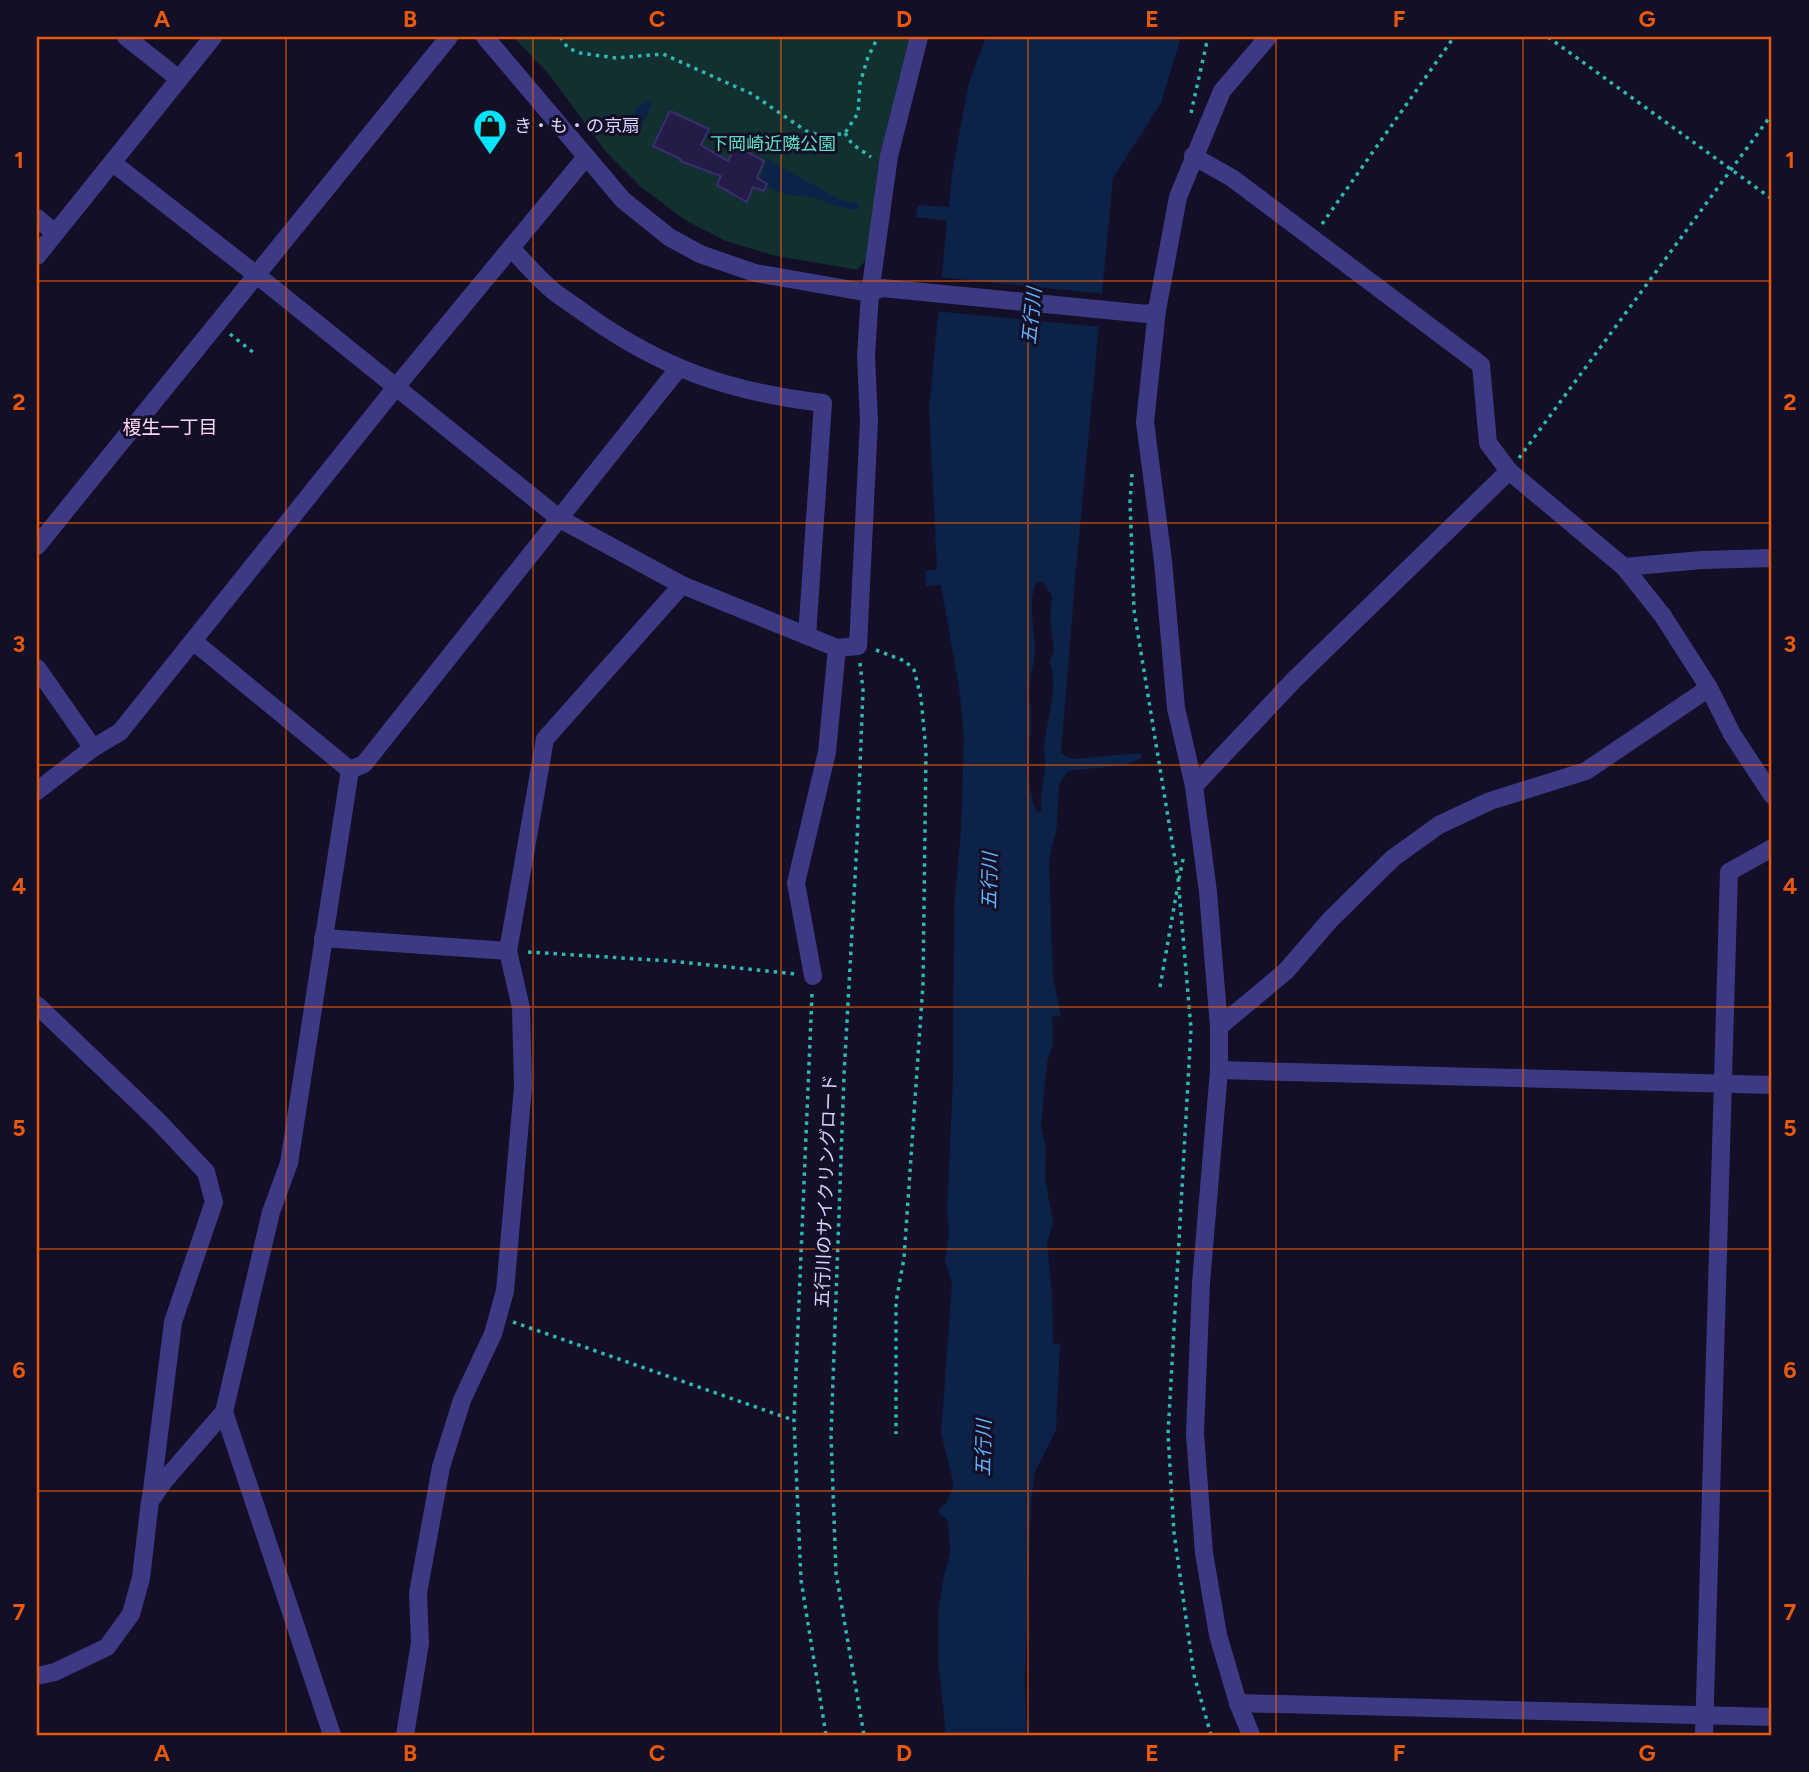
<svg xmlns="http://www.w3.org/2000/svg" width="1809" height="1772" font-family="Figtree,'Noto Sans JP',sans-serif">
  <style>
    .green { fill: #12302f }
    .water { fill: #0c2248; fill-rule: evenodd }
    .pier { fill: #130f26 }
    .building { fill: #241b47; stroke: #3b2d73; stroke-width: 2 }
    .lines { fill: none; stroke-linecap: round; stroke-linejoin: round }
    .path { stroke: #2fb8b0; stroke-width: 3.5; stroke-dasharray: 3.5 5; stroke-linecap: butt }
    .minor { stroke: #3d3a85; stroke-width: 18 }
    .grid { fill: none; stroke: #e8590c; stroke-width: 2; stroke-opacity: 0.55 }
    .labels { text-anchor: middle; stroke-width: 6; stroke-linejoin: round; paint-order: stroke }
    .poi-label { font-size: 18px; fill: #d9d4ff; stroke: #130f26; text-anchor: start }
    .park-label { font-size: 18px; fill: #5fe0c0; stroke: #130f26 }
    .street-label { font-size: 18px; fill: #d9d4ff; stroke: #130f26 }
    .water-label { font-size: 19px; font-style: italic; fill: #62b6ff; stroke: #130f26 }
    .neighbourhood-label { font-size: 19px; fill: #ffd6f0; stroke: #130f26 }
    .neatline { fill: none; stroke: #e8590c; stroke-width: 2.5 }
    .grid-label { font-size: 23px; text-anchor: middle; font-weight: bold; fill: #e8590c }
  </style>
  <rect width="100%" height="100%" fill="#130f26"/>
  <polygon class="green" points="513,37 914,37 879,164 867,258 858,270 772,255 726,241 685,220 641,187 606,152 548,73"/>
  <g class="water">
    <path d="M986,37h195l-20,66 -48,75 -37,391 -15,184 11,6 69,-6 1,5 -17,7 -57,6 -9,13 -2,42 -8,35 4,116 8,40 -5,-2 -4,3 1,26 -6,19 -6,62 5,23 -1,30 8,44 -6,22 5,48 1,51 7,1 -4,86 -21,42 -4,30 -6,182 2,51h-81l-8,-75v-46l5,-34 7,-28 -2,-31 -11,-10 9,-8 8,-18 -13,-52 11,-149 -7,-23 4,-28 -2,-23 6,-132 1,-171 7,-77 3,-94 -5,-48 -18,-103 -15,1 -1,-15 12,-2 -8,-160 18,-188 -31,-4 2,-12 31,2 3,-34 17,-91zM1042,581l10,15 -2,21 4,35 -5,9c10,22 -2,60 -5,85 -1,7 2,14 1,21 -1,15 -6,29 -3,44l-5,1c-13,-25 -6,-68 -6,-96 0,-9 -2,-18 -1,-27 0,-13 4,-25 5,-38 0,-23 -8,-46 1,-68z"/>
    <polygon points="647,101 652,104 639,131 627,126 636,108"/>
    <polygon points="767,159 840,200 859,204 857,210 839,207 812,197 789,195 759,184"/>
  </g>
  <polygon class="pier" points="938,277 1105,294 1102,327 935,311"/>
  <polygon class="building" points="670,111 709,129 701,145 728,161 735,145 764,161 757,178 767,184 763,191 753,187 747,202 717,185 721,176 680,161 681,159 653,146"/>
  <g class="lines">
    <g class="path">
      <polyline points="560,37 568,48 580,53 616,58 663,54 752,94 806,131 826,137 845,133 858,113 860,83 868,57 878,37"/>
      <polyline points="1548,37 1772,199"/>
      <polyline points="1191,113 1208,37"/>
      <polyline points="845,133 852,144 871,157"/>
      <polyline points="1322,224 1454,37"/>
      <polyline points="230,334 254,353"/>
      <polyline points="1519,458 1772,114"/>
      <polyline points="1132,474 1130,502 1134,610 1178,878 1191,1029 1168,1434 1174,1533 1194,1675 1211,1735"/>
      <polyline points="876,650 905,661 914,670 921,698 926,751 923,984 904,1258 896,1302 896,1434"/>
      <polyline points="860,663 863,690 857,842 844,1075 831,1436 836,1573 864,1735"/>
      <polyline points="1179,879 1183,859"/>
      <polyline points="528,952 670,961 796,974"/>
      <polyline points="1160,987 1177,890"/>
      <polyline points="812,994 794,1420 801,1580 826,1735"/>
      <polyline points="513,1322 793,1420"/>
    </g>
    <g class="minor">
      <polyline points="126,37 179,79"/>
      <polyline points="485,37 623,200 669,237 700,254 755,273 870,293 882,288 1147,314 1157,310"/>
      <polyline points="1193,156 1232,178 1481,365 1488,443 1509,471 1624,567 1663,616 1709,688 1732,734 1772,795"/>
      <polyline points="113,163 268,284 560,519 682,585 837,648 858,646 869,421 866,356 870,293 889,156 919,37"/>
      <polyline points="37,218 55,233"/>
      <path d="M511,248c13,14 26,29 41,42 11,9 23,16 35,25 76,54 143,77 236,88l-16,233"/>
      <polyline points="37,256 213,37"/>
      <polyline points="37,546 449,37"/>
      <polyline points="1624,567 1702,560 1772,558"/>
      <polyline points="193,641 350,770"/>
      <polyline points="37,668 93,748"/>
      <polyline points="350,770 364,764 678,369"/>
      <polyline points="1194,786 1294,680 1509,471"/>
      <polyline points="37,791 93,748 120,732 396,387 586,157"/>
      <polyline points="323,938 508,951 545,739 682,585"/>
      <polyline points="813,976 796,883 827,752 837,648"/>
      <polyline points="37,1005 158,1121 206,1172 214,1202 173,1322 151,1498"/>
      <polyline points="1219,1027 1286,971 1330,920 1393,858 1439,825 1490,801 1586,771 1709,688"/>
      <polyline points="1219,1070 1772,1085"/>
      <polyline points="224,1412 332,1735"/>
      <polyline points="37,1676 55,1672 107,1647 131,1614 141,1578 150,1501 164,1481 224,1412 271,1212 289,1163 350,770"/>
      <polyline points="1238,1703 1772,1717"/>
      <polyline points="405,1735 420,1643 418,1593 441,1467 462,1400 493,1334 505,1291 523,1087 521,1008 508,951"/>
      <polyline points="1251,1735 1238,1703 1218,1635 1204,1553 1195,1434 1201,1283 1219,1070 1219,1027 1208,892 1194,786 1176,708 1163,561 1145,422 1157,310 1178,197 1222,91 1268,37"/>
      <polyline points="1704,1735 1729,872 1772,848"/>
    </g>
  </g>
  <path class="grid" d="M286,37v1698M533,37v1698M781,37v1698M1028,37v1698M1276,37v1698M1523,37v1698M37,281h1735M37,523h1735M37,765h1735M37,1007h1735M37,1249h1735M37,1491h1735"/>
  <defs>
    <g id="shop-pin" transform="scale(1.75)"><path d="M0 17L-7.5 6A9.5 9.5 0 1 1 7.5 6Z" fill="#00e5ff" stroke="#130f26"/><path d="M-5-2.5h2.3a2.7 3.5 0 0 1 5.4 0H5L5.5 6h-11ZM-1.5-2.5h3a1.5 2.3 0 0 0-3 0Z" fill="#111"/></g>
  </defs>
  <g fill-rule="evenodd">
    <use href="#shop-pin" x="490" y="126"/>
  </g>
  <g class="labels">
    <g class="poi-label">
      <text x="514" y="132">き・も・の京扇</text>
    </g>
    <g class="park-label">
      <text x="773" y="150">下岡崎近隣公園</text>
    </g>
    <g class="street-label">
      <text transform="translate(826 1191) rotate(-88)" y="6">五行川のサイクリングロード</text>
    </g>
    <g class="water-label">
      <text transform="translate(1031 316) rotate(-84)" y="7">五行川</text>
      <text transform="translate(989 881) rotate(-89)" y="7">五行川</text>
      <text transform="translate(983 1448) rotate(-89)" y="7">五行川</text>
    </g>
    <g class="neighbourhood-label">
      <text x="170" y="434">榎生一丁目</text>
    </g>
  </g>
  <rect width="1809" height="1772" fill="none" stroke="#130f26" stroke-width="77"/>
  <rect x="38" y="38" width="1732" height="1696" class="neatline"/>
  <g class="grid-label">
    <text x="162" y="27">A</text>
    <text x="410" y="27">B</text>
    <text x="657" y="27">C</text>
    <text x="904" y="27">D</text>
    <text x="1152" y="27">E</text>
    <text x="1399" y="27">F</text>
    <text x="1647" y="27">G</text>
    <text x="19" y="168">1</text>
    <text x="1790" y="168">1</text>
    <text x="19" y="410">2</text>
    <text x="1790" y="410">2</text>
    <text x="19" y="652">3</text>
    <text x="1790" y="652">3</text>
    <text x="19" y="894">4</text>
    <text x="1790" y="894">4</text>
    <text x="19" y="1136">5</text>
    <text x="1790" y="1136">5</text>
    <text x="19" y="1378">6</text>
    <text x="1790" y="1378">6</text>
    <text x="19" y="1620">7</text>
    <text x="1790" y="1620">7</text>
    <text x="162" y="1761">A</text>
    <text x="410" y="1761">B</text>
    <text x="657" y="1761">C</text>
    <text x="904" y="1761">D</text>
    <text x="1152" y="1761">E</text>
    <text x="1399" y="1761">F</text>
    <text x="1647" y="1761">G</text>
  </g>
</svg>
